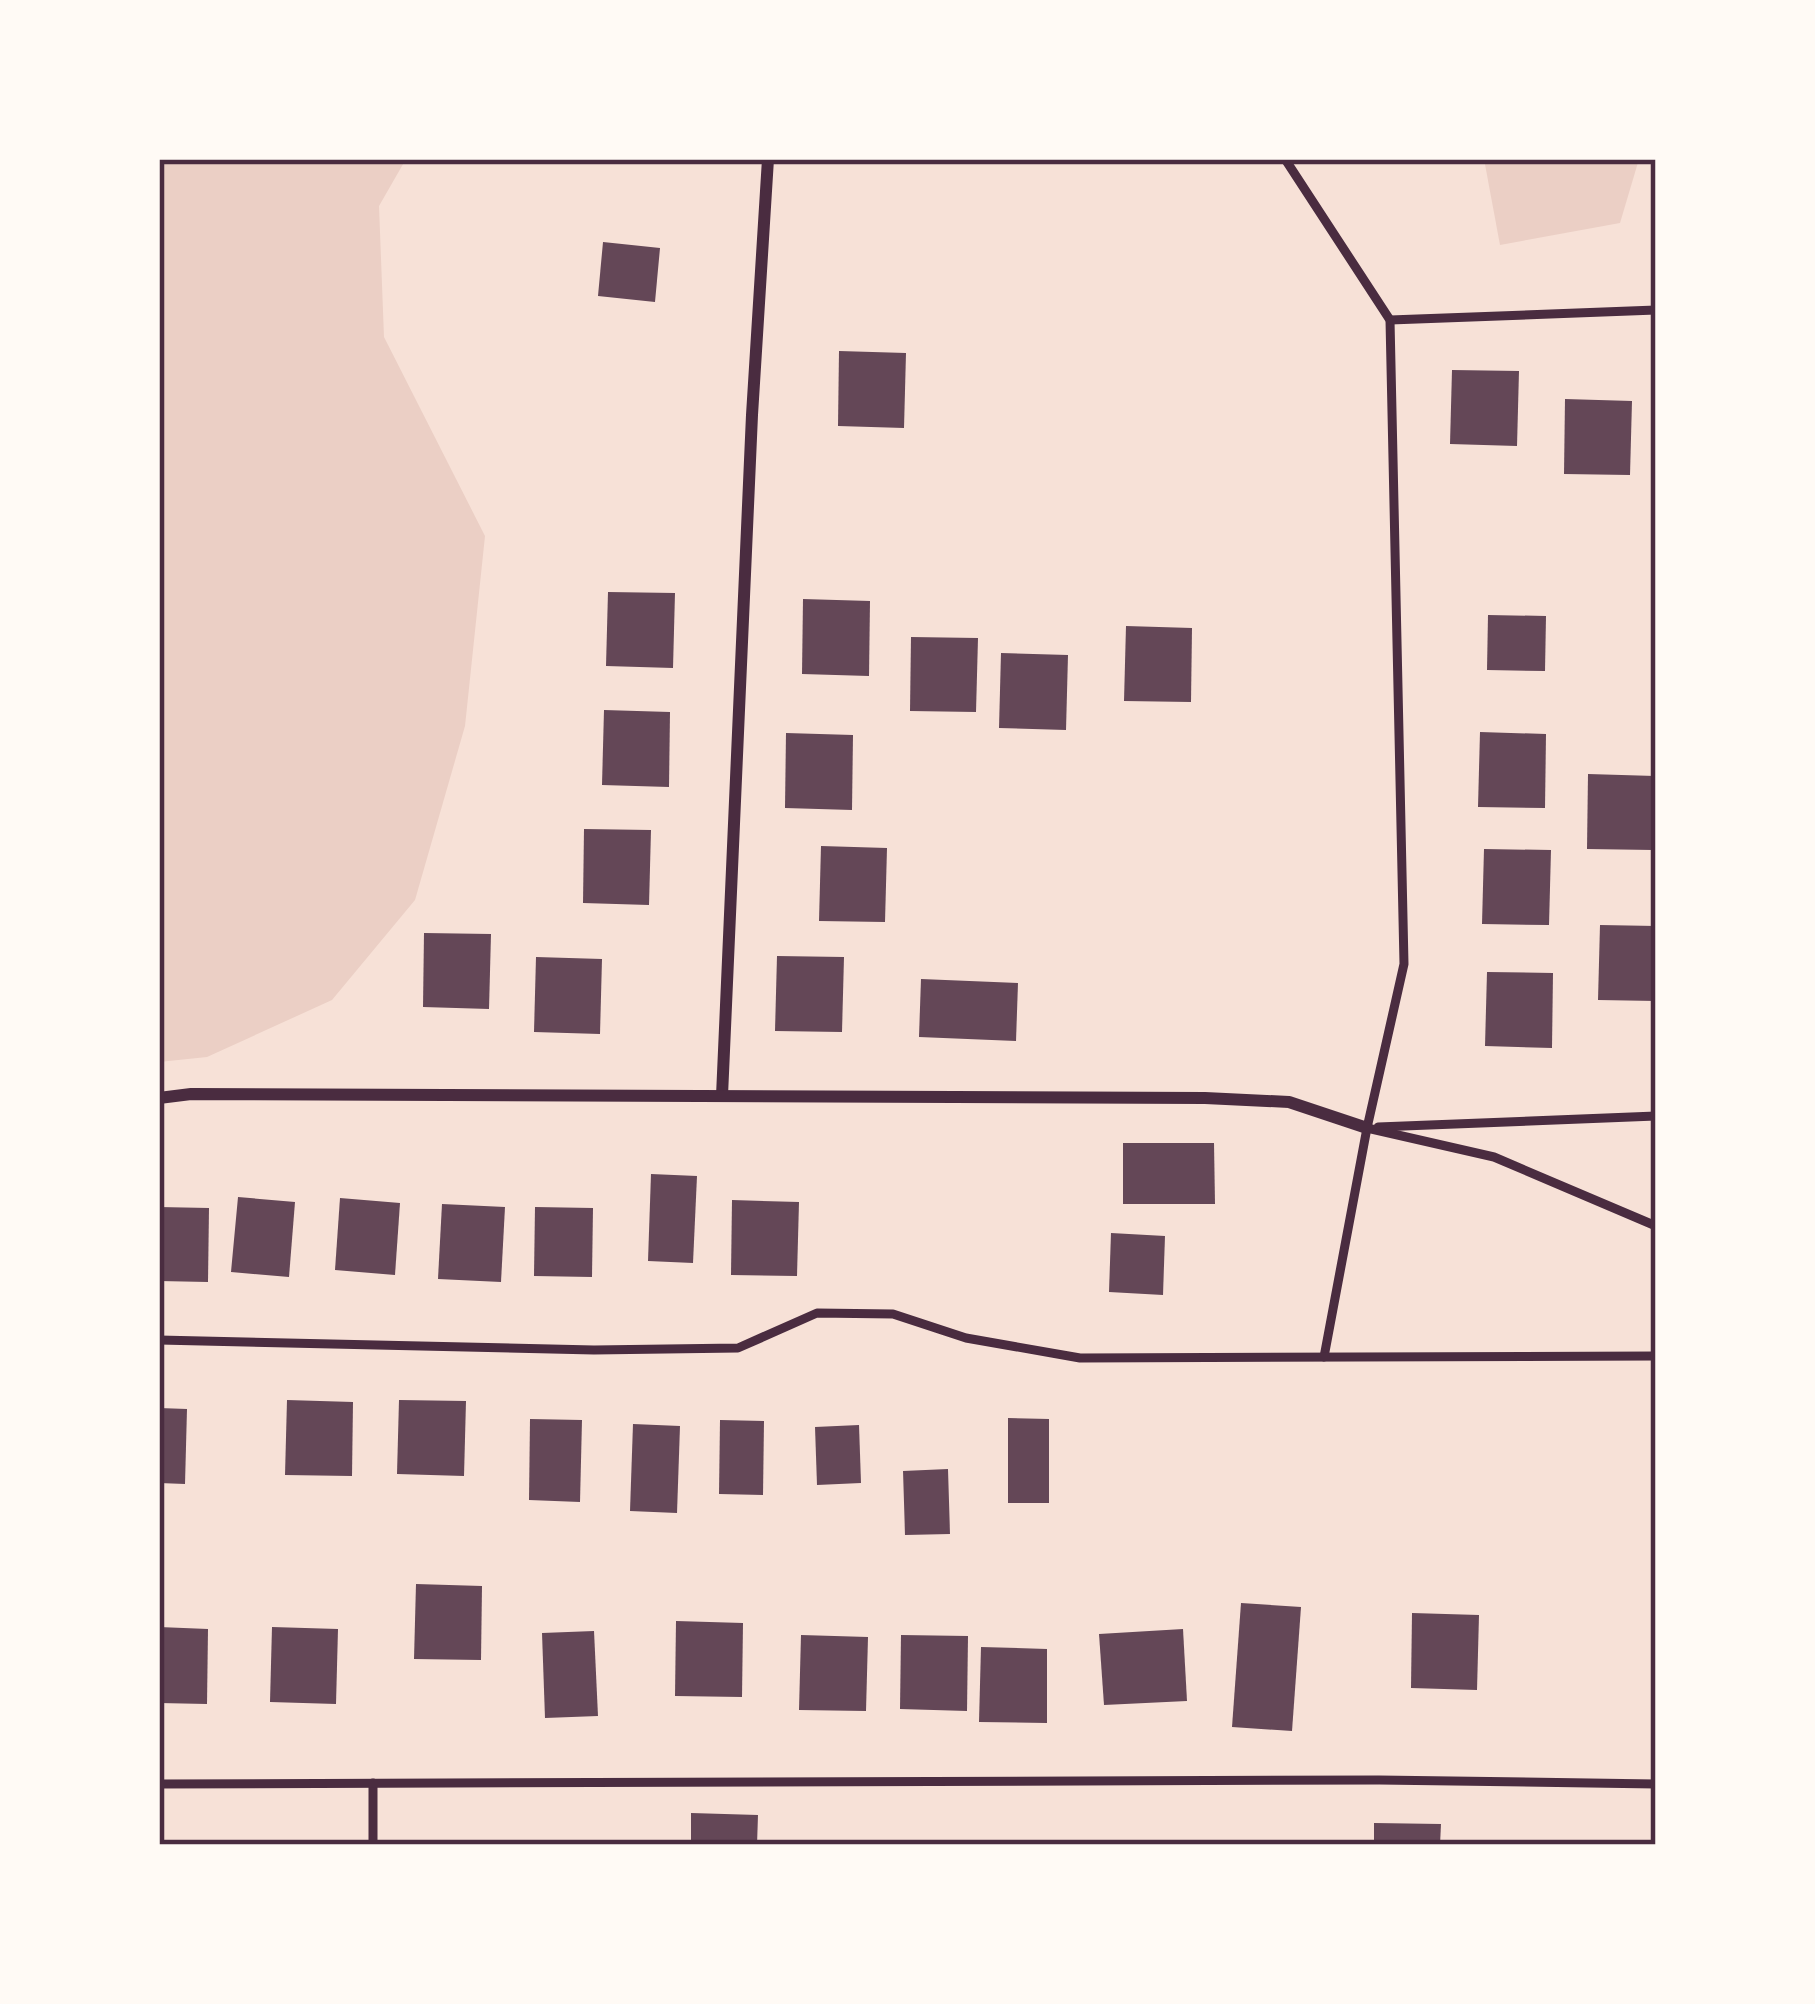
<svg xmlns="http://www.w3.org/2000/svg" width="1815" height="2004" font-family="'Open Sans',sans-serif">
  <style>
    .green { fill: #ebcfc5 }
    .building { fill: #644757 }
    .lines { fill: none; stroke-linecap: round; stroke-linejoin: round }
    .service { stroke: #4a2c40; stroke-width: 9 }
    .minor { stroke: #4a2c40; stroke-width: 12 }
    .neatline { fill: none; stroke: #4a2c40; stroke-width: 4.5 }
  </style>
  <rect width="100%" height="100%" fill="#f7e1d7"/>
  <g class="green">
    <polygon points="159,159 406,159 379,206 384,337 485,536 465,726 415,900 332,1000 207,1057 159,1062"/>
    <polygon points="1484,159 1639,159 1620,223 1500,245"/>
  </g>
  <g class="building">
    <polygon points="603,242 660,248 655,302 598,296"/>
    <polygon points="839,351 906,353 904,428 838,426"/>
    <polygon points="1452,370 1519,371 1517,446 1450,444"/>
    <polygon points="1565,399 1632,401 1630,475 1564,474"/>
    <polygon points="608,592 675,593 673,668 606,666"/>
    <polygon points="803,599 870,601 869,676 802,674"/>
    <polygon points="1488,615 1546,616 1545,671 1487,670"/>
    <polygon points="1126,626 1192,628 1191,702 1124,701"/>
    <polygon points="911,637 978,638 976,712 910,711"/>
    <polygon points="1001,653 1068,655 1066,730 999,728"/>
    <polygon points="604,710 670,712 669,787 602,785"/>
    <polygon points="1480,732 1546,734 1545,808 1478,807"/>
    <polygon points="786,733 853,735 852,810 785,808"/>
    <polygon points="1588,774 1655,776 1653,850 1587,849"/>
    <polygon points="584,829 651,830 649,905 583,903"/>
    <polygon points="821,846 887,848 885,922 819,921"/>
    <polygon points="1484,849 1551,850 1549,925 1482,924"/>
    <polygon points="1600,925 1656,926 1656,1001 1598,1000"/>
    <polygon points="424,933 491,934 489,1009 423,1007"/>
    <polygon points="777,956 844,957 842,1032 775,1031"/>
    <polygon points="536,957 602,959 600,1034 534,1032"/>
    <polygon points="1487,972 1553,973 1552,1048 1485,1046"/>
    <polygon points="921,979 1018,983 1016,1041 919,1037"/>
    <polygon points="1123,1143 1214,1143 1215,1204 1123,1204"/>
    <polygon points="651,1174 697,1176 693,1263 648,1261"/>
    <polygon points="238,1197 295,1202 289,1277 231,1272"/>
    <polygon points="340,1198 400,1203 395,1275 335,1270"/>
    <polygon points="732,1200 799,1202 797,1276 731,1275"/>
    <polygon points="442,1204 505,1207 501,1282 438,1279"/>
    <polygon points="159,1207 209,1208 208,1282 159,1281"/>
    <polygon points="535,1207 593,1208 592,1277 534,1276"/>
    <polygon points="1111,1233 1165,1236 1163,1295 1109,1292"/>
    <polygon points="287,1400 353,1402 352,1476 285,1475"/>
    <polygon points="399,1400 466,1401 464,1476 397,1474"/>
    <polygon points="159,1408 187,1409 185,1484 159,1483"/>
    <polygon points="1008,1418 1049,1419 1049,1503 1008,1503"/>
    <polygon points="530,1419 582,1420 580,1502 529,1500"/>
    <polygon points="720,1420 764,1421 763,1495 719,1494"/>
    <polygon points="633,1424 680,1426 677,1513 630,1511"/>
    <polygon points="859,1425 861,1483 817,1485 815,1427"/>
    <polygon points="948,1469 950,1534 905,1535 903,1471"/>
    <polygon points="416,1584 482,1586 481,1660 414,1659"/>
    <polygon points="1241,1603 1301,1607 1292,1731 1232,1727"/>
    <polygon points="1412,1613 1479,1615 1477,1690 1411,1688"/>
    <polygon points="676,1621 743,1623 742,1697 675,1696"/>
    <polygon points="159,1627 208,1629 207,1704 159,1703"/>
    <polygon points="272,1627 338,1629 336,1704 270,1702"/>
    <polygon points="1183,1629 1187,1701 1104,1705 1099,1634"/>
    <polygon points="594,1631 598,1716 545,1718 542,1633"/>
    <polygon points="801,1635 868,1637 866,1711 799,1710"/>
    <polygon points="901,1635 968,1636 967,1711 900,1709"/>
    <polygon points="981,1647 1047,1649 1047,1723 979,1722"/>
    <polygon points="691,1813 758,1815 757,1845 691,1845"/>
    <polygon points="1374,1823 1441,1824 1440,1845 1374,1845"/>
  </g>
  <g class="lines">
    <g class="service">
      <polyline points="1285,159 1390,320 1404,964 1367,1128 1324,1357"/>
      <polyline points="1390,320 1656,310"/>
      <polyline points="1378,1127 1656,1116"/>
      <polyline points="1367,1128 1494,1157 1656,1226"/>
      <polyline points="159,1340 594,1350 738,1348 817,1313 893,1314 966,1338 1080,1358 1656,1356"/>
      <polyline points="373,1783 373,1845"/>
      <polyline points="159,1784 1379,1780 1656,1784"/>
    </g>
    <g class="minor">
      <polyline points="722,1096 752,415 768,159"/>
      <polyline points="159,1098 191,1094 1205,1098 1289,1102 1367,1128"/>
    </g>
  </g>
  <rect width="1815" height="2004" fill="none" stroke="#fffaf5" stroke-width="324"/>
  <rect x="162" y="162" width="1491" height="1680" class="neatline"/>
</svg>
